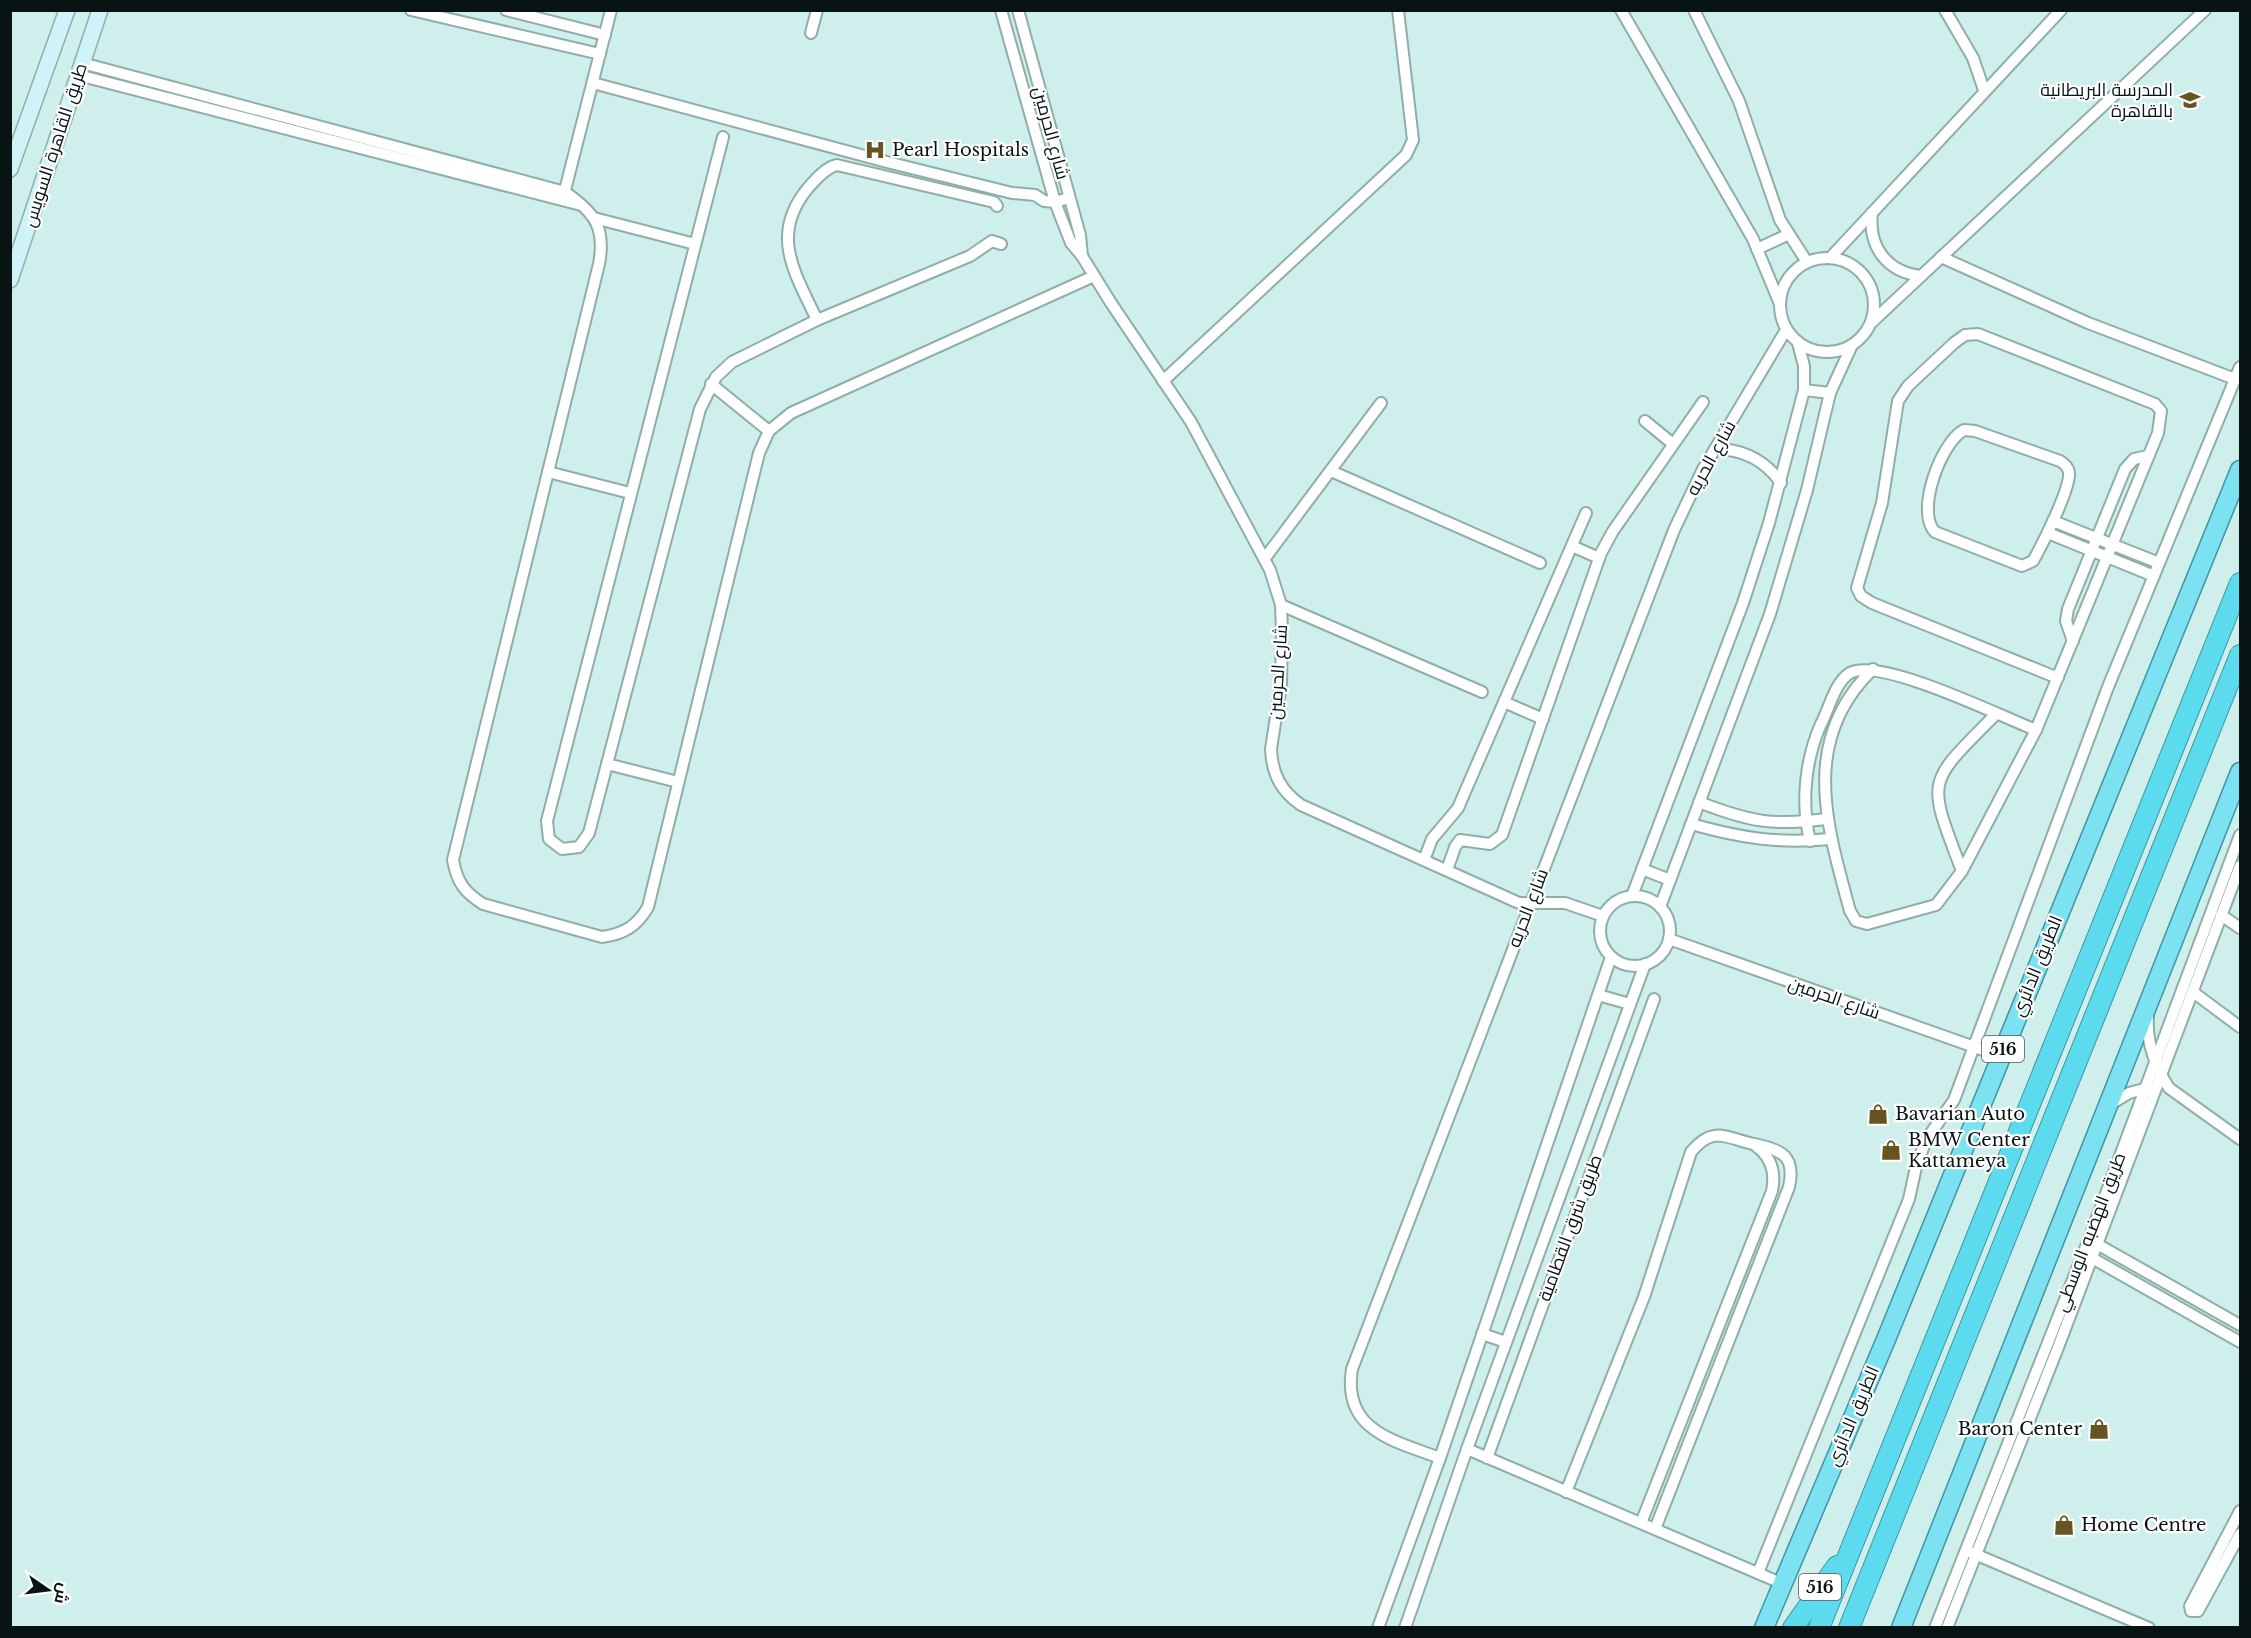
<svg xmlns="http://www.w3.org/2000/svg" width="2251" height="1638" font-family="'Libre Baskerville',Cairo,serif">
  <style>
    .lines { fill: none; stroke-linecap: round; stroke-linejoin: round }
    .minor-casing { stroke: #8faeaa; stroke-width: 14 }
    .secondary-casing { stroke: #8faeaa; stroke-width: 18 }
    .trunk-casing { stroke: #3f95a1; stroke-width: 21 }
    .motorway-casing { stroke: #3f95a1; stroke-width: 22 }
    .minor { stroke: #fff; stroke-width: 10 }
    .secondary { stroke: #cef4fa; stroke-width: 15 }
    .trunk { stroke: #7ce2f2; stroke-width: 18 }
    .motorway { stroke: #5cdbee; stroke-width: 20 }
    .labels { text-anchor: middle; stroke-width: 4.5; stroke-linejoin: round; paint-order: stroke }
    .shield { fill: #fff; stroke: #525a5a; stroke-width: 1.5 }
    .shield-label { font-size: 16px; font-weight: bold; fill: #081413 }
    .poi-label { font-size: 18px; fill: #081413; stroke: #fff; text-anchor: start }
    .street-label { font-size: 18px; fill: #081413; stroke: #fff }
  </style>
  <rect width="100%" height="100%" fill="#cfefec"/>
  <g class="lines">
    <g class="minor-casing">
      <g id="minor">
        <polyline points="411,10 600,54"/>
        <polyline points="506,10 605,35"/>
        <path d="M1001,10l54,192 16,41 11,13 29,47 80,119 79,148 11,35 1,26 -1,53 -10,65c1,25 10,42 30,56l218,98h46l38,13"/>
        <polyline points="1018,10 1080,235 1082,256"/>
        <polyline points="1621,10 1753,239 1780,304"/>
        <polyline points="1694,10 1739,101 1780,220 1807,262"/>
        <polyline points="1945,10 1973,58 1984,90"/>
        <polyline points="811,33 817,10"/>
        <path d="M82,63l483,129c29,20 41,35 34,72l-146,596c4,22 11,32 30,44l119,33c22,-3 35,-11 46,-30l111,-454 10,-22 22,-18 303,-137"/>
        <polyline points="78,75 581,205"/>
        <polyline points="593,83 887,162 1012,193 1035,195 1044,201 1055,202 1069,198"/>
        <polyline points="723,137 547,821 549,839 562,849 579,847 589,833 700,409 716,377 732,362 817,320 970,256 992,241 1001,244"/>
        <polyline points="563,198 611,10"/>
        <path d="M1872,213c-4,34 15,59 49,63"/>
        <polyline points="594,218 695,244"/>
        <polyline points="1757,249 1787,235"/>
        <polyline points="1831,257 2061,10"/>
        <polyline points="1941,257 2088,323 2235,379"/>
        <circle cx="1827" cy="305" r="47"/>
        <path d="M817,320c-22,-47 -48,-85 -9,-132 7,-8 18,-21 29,-23l157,37 3,4"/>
        <polyline points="1871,323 2205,10"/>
        <polyline points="1163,381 1406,155 1413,140 1398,10"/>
        <polyline points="711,384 769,431"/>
        <polyline points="1804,390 1830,393"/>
        <polyline points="1645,421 1673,444"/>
        <path d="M1964,430l11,1 85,30c5,3 8,6 9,11 2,16 -27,73 -36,89l-11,5 -87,-34c-20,-20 6,-90 29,-102z"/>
        <path d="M1715,449c28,0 50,11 66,34"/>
        <polyline points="1331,471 1540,563"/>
        <polyline points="548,472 630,493"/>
        <polyline points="2053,521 2159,563"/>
        <polyline points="2048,533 2154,576"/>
        <polyline points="1572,546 1599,558"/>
        <polyline points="1265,558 1381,403"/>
        <polyline points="1281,605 1482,692"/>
        <polyline points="2073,641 2066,621 2068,609 2125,469 2134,459 2148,456"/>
        <path d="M1873,669c-74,71 -46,157 -23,242l6,10 11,3 69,-19 26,-34 74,-141 122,-297 3,-22 -6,-7 -177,-70 -13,1 -11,8 -46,43 -10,15 -16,102 -25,85 4,8 11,7 186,75"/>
        <polyline points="1504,702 1543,719"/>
        <polyline points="607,764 678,782"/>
        <path d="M1699,802c51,20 74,24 127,17"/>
        <path d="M1691,824c50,14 87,20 139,15"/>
        <path d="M1810,841c-9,-38 -5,-81 11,-117 8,-15 14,-42 29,-51 29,-17 152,44 186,57"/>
        <polyline points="1424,860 1432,839 1458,808 1586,513"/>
        <polyline points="1642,869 1670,880"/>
        <polyline points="1447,870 1455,847 1460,840 1490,844 1502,835 1601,553 1613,531 1703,402"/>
        <path d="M1962,871c-36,-94 -36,-86 34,-157"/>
        <polyline points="1632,896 1743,603 1769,523 1804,390 1804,366 1798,343"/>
        <circle cx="1635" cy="931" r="35"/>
        <polyline points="1660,907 1770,614 1807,490 1830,393 1852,345"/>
        <polyline points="2221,915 2240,928"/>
        <polyline points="1669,939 2000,1056"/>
        <polyline points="2193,992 2240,1027"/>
        <polyline points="1598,995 1630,1004"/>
        <path d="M2148,1016c-2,27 7,50 21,72l71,51"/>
        <polyline points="2111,1104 2129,1093 2148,1088"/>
        <polyline points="2097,1244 2240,1325"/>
        <polyline points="2092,1258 2240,1342"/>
        <polyline points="1482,1334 1506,1342"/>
        <polyline points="1467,1449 1781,1583"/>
        <path d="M1440,1458c-45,-17 -98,-27 -88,-89l322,-839 29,-61 83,-139"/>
        <polyline points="1487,1458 1654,999"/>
        <path d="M1566,1492l78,-195 47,-145c22,-27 35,-14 63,-8 27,6 42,11 35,43l-134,342"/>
        <polyline points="2240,1511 2190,1606 2191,1611 2198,1611 2240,1534"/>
        <path d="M1641,1523l131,-332c4,-19 -1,-34 -16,-45"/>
        <polyline points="1970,1552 2149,1628"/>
        <polyline points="1758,1573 1909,1199 1916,1167 1926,1140 1954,1100 2108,687 2240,367"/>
        <polyline points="1378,1628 1440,1458 1611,957"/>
        <polyline points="1405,1628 1467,1449 1645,964"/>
        <polyline points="1935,1628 2089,1239 2240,835"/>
        <polyline points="1947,1628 2059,1345 2240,866"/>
      </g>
    </g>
    <g class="secondary-casing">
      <g id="secondary">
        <polyline points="10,169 67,10"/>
        <polyline points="10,280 100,10"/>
      </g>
    </g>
    <g class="trunk-casing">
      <g id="trunk">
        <polyline points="1764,1628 1887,1337 2240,470"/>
        <polyline points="1901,1628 2240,772"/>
      </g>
    </g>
    <g class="motorway-casing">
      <g id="motorway">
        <polyline points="1793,1628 1837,1566"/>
        <polyline points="1819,1628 2240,583"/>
        <polyline points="1849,1628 2240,655"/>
      </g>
    </g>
    <use href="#minor" class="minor"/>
    <use href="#secondary" class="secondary"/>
    <use href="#trunk" class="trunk"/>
    <use href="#motorway" class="motorway"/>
  </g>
  <defs>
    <g id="school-bare" transform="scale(1.62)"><path d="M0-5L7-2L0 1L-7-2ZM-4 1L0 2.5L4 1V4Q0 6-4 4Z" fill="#665422" stroke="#fff" stroke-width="2.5" paint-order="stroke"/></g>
    <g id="hospital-bare" transform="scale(1.62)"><path d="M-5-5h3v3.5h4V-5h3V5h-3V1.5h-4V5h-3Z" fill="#665422" stroke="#fff" stroke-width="2.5" paint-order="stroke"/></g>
    <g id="shop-bare" transform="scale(1.62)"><path d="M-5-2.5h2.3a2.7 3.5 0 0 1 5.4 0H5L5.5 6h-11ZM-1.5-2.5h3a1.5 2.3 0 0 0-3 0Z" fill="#665422" stroke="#fff" stroke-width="2.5" paint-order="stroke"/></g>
  </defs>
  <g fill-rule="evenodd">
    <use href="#school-bare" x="2190" y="100"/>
    <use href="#hospital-bare" x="875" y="150"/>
    <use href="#shop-bare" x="1878" y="1114"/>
    <use href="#shop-bare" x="1891" y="1150"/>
    <use href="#shop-bare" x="2099" y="1429"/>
    <use href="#shop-bare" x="2064" y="1525"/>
  </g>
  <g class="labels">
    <g class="shield">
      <rect x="1982" y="1036" width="42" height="26" rx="4.5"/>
      <rect x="1799" y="1574" width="42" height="26" rx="4.5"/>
    </g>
    <g class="shield-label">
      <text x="2003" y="1055">516</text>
      <text x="1820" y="1593">516</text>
    </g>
    <g class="poi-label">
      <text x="2173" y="96" text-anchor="end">المدرسة البريطانية<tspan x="2173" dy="21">بالقاهرة</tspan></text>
      <text x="892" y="156">Pearl Hospitals</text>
      <text x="1895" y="1120">Bavarian Auto</text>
      <text x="1908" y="1146">BMW Center<tspan x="1908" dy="21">Kattameya</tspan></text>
      <text x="2082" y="1435" text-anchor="end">Baron Center</text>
      <text x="2081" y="1531">Home Centre</text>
    </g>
    <g class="street-label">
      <text transform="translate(1051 133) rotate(75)" y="6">شارع الحرمين</text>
      <text transform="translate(55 145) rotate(-72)" y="6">طريق القاهرة السويس</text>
      <text transform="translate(1711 458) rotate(-61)" y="6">شارع الحريه</text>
      <text transform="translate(1278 672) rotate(-86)" y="6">شارع الحرمين</text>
      <text transform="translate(1528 908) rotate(-69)" y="6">شارع الحريه</text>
      <text transform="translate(2037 966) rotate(-68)" y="6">الطريق الدائري</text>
      <text transform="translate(1834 998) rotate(19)" y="6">شارع الحرمين</text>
      <text transform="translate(1570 1228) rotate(-70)" y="6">طريق شرق القطامية</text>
      <text transform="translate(2090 1232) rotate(-69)" y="6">طريق الهضبه الوسطي</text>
      <text transform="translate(1853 1416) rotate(-67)" y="6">الطريق الدائري</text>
    </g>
  </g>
  <rect width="2251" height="1638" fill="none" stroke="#081413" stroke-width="24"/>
  <g transform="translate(48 1590) rotate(104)" stroke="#ffffff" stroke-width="4.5" paint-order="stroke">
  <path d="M0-4.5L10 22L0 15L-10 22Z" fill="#081413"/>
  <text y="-9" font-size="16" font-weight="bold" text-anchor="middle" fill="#081413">ش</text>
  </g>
</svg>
